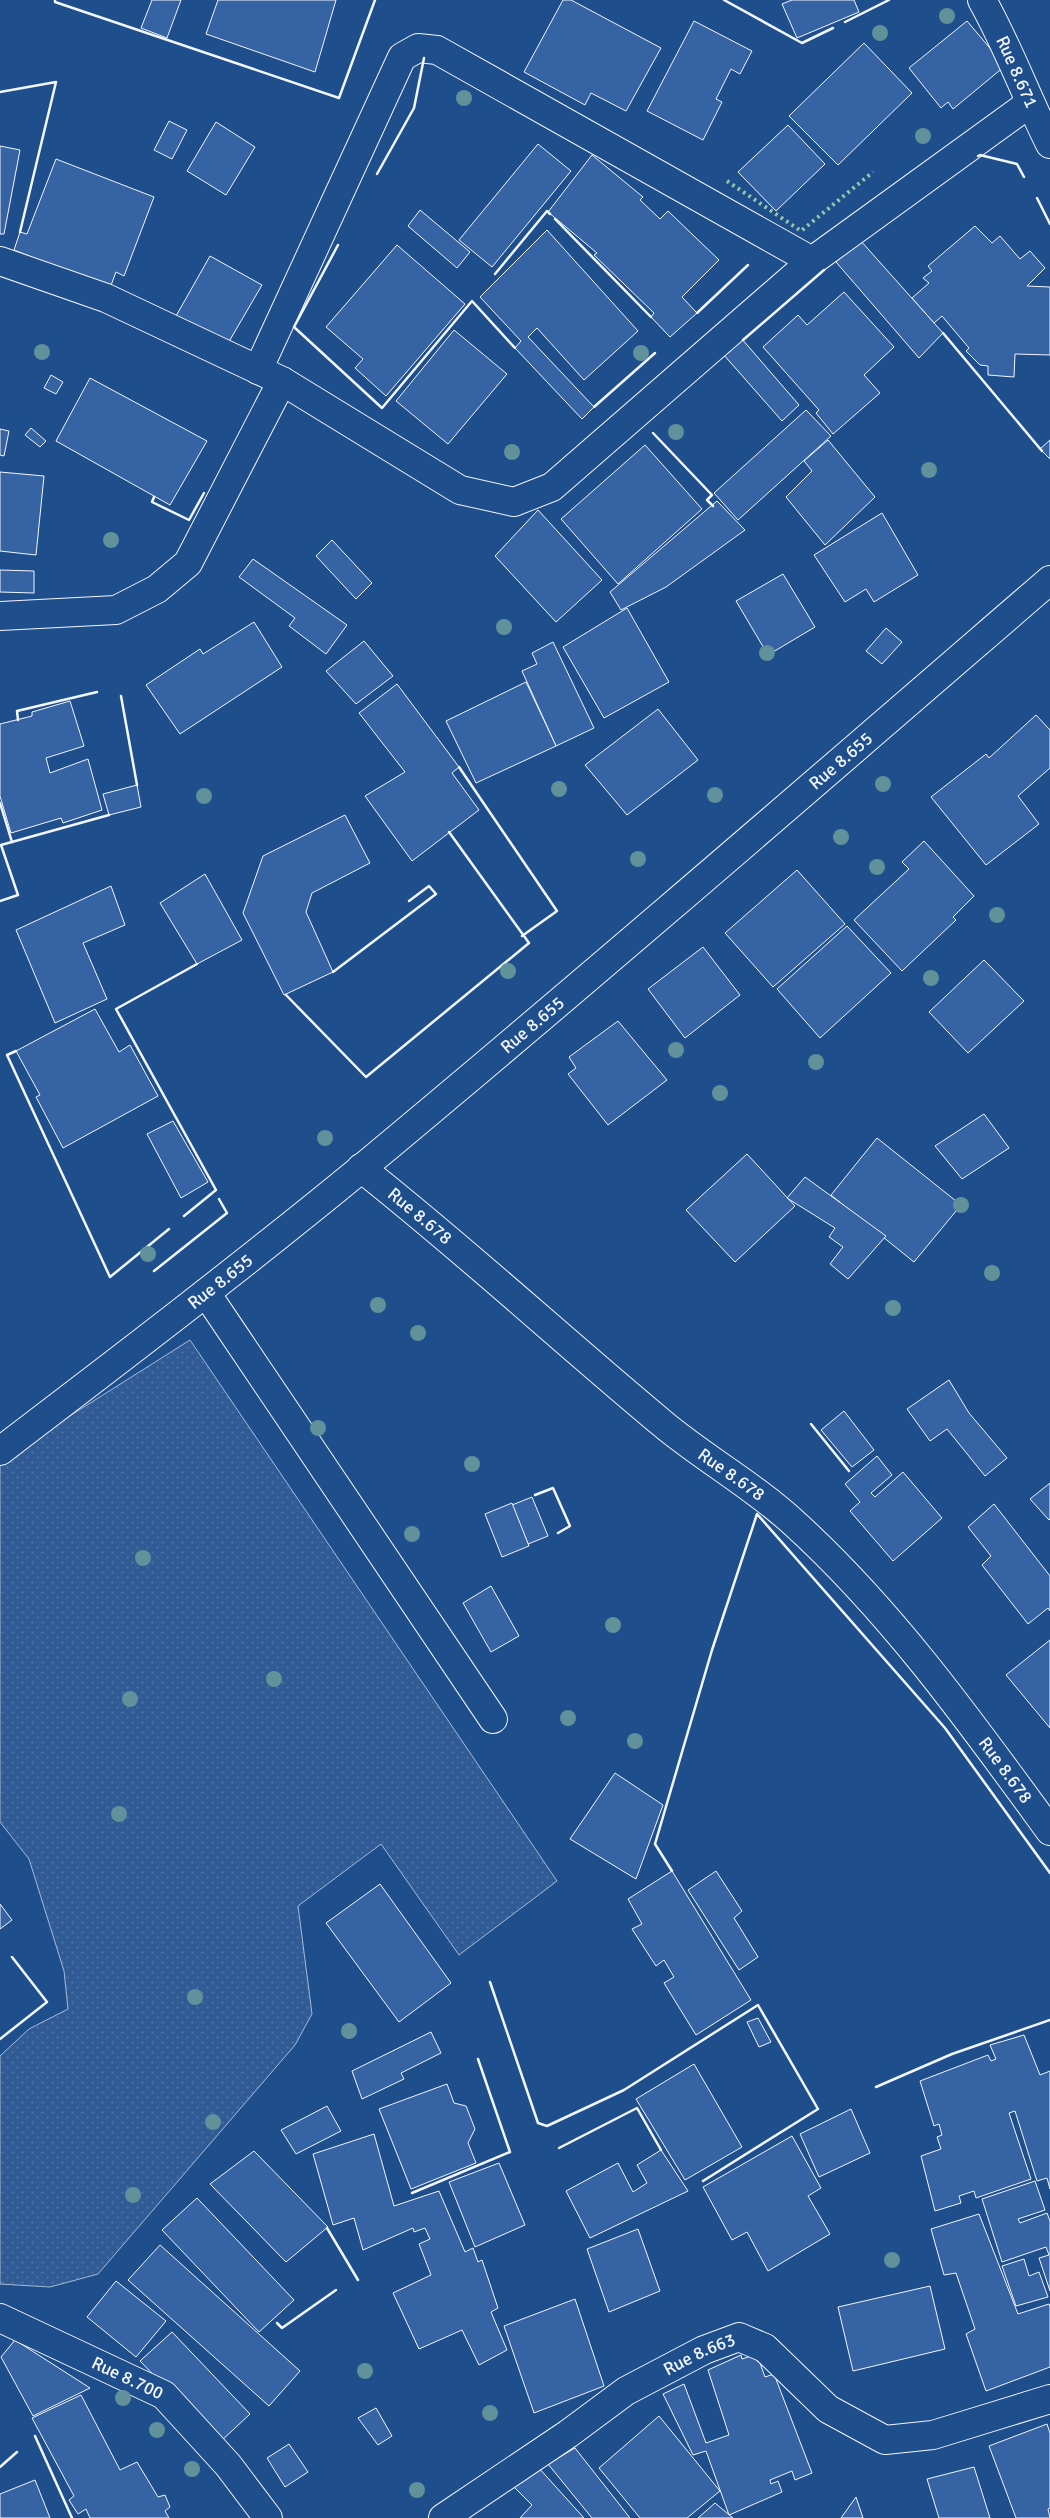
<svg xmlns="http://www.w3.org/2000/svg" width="1050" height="2518" font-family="Signika,sans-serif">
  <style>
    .grass { fill: url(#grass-dots); stroke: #a8bbd7 }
    .building { fill: #3563a3; stroke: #f2f6ff }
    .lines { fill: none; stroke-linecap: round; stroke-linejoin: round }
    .street-casing { stroke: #f2f6ff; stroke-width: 30 }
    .secondary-casing { stroke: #f2f6ff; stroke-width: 30 }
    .street { stroke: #1f4e8c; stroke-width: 28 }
    .secondary { stroke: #1f4e8c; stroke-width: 28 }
    .hedge { stroke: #97c8a6; stroke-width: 4; stroke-dasharray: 2.5 4; stroke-linecap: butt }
    .wall { stroke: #f2f6ff; stroke-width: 2.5 }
    .tree { fill: #61919a }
    .labels { text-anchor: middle; stroke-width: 4; stroke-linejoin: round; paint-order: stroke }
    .street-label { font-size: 18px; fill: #f2f6ff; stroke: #1f4e8c }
  </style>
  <defs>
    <pattern id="grass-dots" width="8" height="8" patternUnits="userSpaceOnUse" patternTransform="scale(1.25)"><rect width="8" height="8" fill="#305b95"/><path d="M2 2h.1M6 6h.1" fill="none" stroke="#4e73a5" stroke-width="1.8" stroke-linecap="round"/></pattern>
  </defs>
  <rect width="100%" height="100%" fill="#1f4e8c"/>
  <polygon class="grass" points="190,1340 557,1881 459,1955 381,1844 298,1906 312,2014 295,2045 98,2274 50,2287 0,2284 0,2056 29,2029 68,2009 64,1971 29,1859 0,1822 0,1460"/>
  <g class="building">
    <polygon points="152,0 181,0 167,38 141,28"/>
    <polygon points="218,0 336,0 315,72 206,34"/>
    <polygon points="563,0 571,0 661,48 626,111 591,93 585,105 524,72"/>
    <polygon points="792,0 854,0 859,12 797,38 782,4"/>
    <polygon points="694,21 752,51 740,74 731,69 716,99 722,102 703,140 647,111"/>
    <polygon points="967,21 1005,66 953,109 948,102 941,108 909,68"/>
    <polygon points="864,43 912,93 838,165 789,116"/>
    <polygon points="169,121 187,130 172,159 154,150"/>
    <polygon points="216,122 255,147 226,195 187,171"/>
    <polygon points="788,125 825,164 776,211 738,172"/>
    <polygon points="538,144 571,171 492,267 459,240"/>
    <polygon points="0,146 20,150 4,234 0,234"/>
    <polygon points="592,155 643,197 640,200 660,219 668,211 719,260 682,297 697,313 670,337 651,317 654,313 594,255 597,253 548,212"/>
    <polygon points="56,159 154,197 124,276 116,272 110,288 14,250 20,232 27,234"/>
    <polygon points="420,210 470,252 457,268 408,226"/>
    <polygon points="975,226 992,243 1000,236 1020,259 1030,251 1045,268 1027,286 1050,287 1050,355 1015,354 1014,377 988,375 988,366 980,365 966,351 969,348 942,316 934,323 912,298 929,283 923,278 932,271 928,266"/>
    <polygon points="547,230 638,331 584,380 537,328 528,337 594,407 582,419 515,348 521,341 480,297"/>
    <polygon points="860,240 943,333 919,358 836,262"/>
    <polygon points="397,245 465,304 386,396 355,368 363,359 326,327"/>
    <polygon points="210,256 262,285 227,345 176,316"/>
    <polygon points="844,292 894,347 864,375 880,393 833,434 816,413 819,410 763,347 798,315 807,325"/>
    <polygon points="454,330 507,374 448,444 396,401"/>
    <polygon points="741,338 799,405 782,421 723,354"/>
    <polygon points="51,375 63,382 56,394 44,388"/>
    <polygon points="90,378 207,441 170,505 56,441"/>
    <polygon points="806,410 831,436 738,520 714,493"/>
    <polygon points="31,428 46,441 40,447 25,435"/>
    <polygon points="0,429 9,431 4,456 0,455"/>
    <polygon points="828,440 875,497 825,545 786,497 812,471 804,461"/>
    <polygon points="1050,440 1050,459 1040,449"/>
    <polygon points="645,445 702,509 618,584 561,519"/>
    <polygon points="0,472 44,476 36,555 0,551"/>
    <polygon points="717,501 745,530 666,587 621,610 610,592"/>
    <polygon points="538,510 602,580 556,622 495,556"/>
    <polygon points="882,513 918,575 874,602 866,589 845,602 814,555"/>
    <polygon points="332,540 372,583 356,599 316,556"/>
    <polygon points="253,559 347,625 326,654 289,626 295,618 239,577"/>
    <polygon points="0,570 34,571 34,593 0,592"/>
    <polygon points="783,574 815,627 768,655 736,601"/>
    <polygon points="627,608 669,682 604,718 563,647"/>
    <polygon points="254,622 282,667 180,734 146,685 200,649 203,654"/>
    <polygon points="886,628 902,642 882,664 866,651"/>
    <polygon points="364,641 393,676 356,704 326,671"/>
    <polygon points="553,642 594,728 556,746 522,671 537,664 532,653"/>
    <polygon points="526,682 556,746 476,783 446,721"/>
    <polygon points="397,684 459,767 452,773 479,810 412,861 365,796 405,772 359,713"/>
    <polygon points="70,701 84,746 46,758 50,773 88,759 102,810 63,823 61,818 11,833 0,796 0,724 32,716 32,712"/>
    <polygon points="658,709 698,760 627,815 585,765"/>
    <polygon points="1036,715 1050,730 1050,768 1018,796 1039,824 986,865 931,797 986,754 989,758"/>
    <polygon points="137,785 141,807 109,815 103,794"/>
    <polygon points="345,815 370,863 312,893 306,912 333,972 284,995 243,913 263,856"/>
    <polygon points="924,841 974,896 953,917 956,920 902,971 854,920 909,869 902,862"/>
    <polygon points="797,870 845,924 773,987 725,933"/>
    <polygon points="205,874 242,940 197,964 160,903"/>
    <polygon points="111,886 125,925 83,943 107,999 55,1023 16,930"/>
    <polygon points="847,926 891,973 820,1038 777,989"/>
    <polygon points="703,947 740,995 685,1038 648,989"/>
    <polygon points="984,960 1024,1001 968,1053 929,1012"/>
    <polygon points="95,1009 119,1052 130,1045 158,1096 63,1148 36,1097 40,1095 16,1051"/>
    <polygon points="618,1021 667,1080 608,1125 568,1074 576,1068 569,1057"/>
    <polygon points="984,1114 1009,1148 962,1179 935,1146"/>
    <polygon points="173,1121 208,1182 181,1198 147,1134"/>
    <polygon points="877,1138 961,1205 914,1262 831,1195"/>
    <polygon points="747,1154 795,1206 735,1262 686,1210"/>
    <polygon points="805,1177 886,1236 848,1279 830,1264 843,1247 829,1237 835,1228 787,1198"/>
    <polygon points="949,1380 969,1413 1007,1458 985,1476 947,1429 930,1441 907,1409"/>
    <polygon points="844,1411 874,1450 852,1467 821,1430"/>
    <polygon points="877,1456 892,1475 871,1493 875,1497 903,1472 942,1518 893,1561 850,1511 860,1502 845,1484"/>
    <polygon points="1050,1483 1050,1519 1049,1520 1030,1499"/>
    <polygon points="532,1497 548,1536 528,1544 512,1505"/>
    <polygon points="512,1503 529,1546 502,1557 485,1514"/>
    <polygon points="994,1504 1050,1576 1050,1611 1048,1608 1028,1624 982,1565 991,1556 968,1527"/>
    <polygon points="491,1586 519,1636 491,1652 463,1603"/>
    <polygon points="1050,1640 1050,1728 1006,1675"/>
    <polygon points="615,1773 663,1805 636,1879 570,1839"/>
    <polygon points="672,1871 751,2000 696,2035 664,1983 674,1977 664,1960 656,1966 632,1929 642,1924 628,1899"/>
    <polygon points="716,1871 742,1911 734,1918 758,1957 739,1970 688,1890"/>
    <polygon points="380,1884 451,1983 399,2022 326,1923"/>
    <polygon points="0,1904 12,1920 0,1929"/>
    <polygon points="758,2018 771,2042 759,2047 747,2022"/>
    <polygon points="431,2032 441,2053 401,2073 404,2079 362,2099 352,2071"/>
    <polygon points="1024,2035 1040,2075 1050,2071 1050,2189 1047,2178 1037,2181 1015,2111 1009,2113 1031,2179 976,2198 974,2191 959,2196 961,2203 935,2211 921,2156 941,2149 937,2137 942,2135 939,2124 934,2126 920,2081 988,2055 991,2061 996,2059 990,2045"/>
    <polygon points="694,2064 742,2147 685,2180 636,2099"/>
    <polygon points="447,2084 454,2103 466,2106 475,2129 468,2143 476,2163 411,2189 379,2109"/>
    <polygon points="327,2106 341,2131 296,2154 281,2130"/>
    <polygon points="851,2109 870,2153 819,2177 800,2134"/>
    <polygon points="374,2134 394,2206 439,2191 465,2252 473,2248 478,2262 482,2260 498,2308 491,2312 507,2350 479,2365 462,2330 419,2349 393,2293 431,2275 419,2244 430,2239 425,2228 414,2232 413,2228 363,2250 354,2218 333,2225 313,2154"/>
    <polygon points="792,2136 821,2188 808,2196 830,2234 768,2271 747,2232 732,2240 703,2187"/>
    <polygon points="661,2150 688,2191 590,2238 566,2191 618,2163 633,2192 647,2183 637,2165"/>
    <polygon points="254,2151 328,2227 286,2262 210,2184"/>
    <polygon points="499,2163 525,2225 475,2247 449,2182"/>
    <polygon points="1035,2181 1045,2210 1018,2219 1020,2223 1047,2213 1050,2221 1050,2291 1039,2258 1049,2255 1046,2247 1002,2262 982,2199"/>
    <polygon points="197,2198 294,2300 259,2332 162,2230"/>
    <polygon points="979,2214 1018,2314 1049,2304 1050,2307 1050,2367 986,2391 966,2334 975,2329 956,2273 944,2275 931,2229"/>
    <polygon points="638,2229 660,2291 609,2312 587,2249"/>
    <polygon points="160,2245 300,2371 269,2406 128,2280"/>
    <polygon points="1024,2259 1029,2276 1039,2272 1048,2297 1016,2306 1002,2266"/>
    <polygon points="116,2281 166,2321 136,2357 87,2317"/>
    <polygon points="930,2286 945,2349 853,2371 838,2307"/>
    <polygon points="575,2299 604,2386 534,2413 504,2326"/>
    <polygon points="172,2332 250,2414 219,2443 140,2361"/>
    <polygon points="15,2340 90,2388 33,2416 1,2357"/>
    <polygon points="741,2355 742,2359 751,2356 760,2363 765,2377 774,2374 812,2473 795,2480 792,2471 770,2480 771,2484 778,2481 782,2492 729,2515 706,2451 693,2455 663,2394 684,2384 706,2443 729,2435 708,2370"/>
    <polygon points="81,2395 120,2470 137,2462 158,2497 165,2495 170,2507 165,2511 169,2518 90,2518 86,2509 78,2514 69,2500 74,2496 32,2418"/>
    <polygon points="376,2408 392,2436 378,2445 358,2418"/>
    <polygon points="659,2416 720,2491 687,2518 640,2518 599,2468"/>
    <polygon points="1047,2424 1050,2433 1050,2508 1048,2509 1050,2518 1016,2518 989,2446"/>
    <polygon points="289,2444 308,2472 285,2487 267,2458"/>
    <polygon points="575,2448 630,2518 592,2518 548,2464"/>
    <polygon points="537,2466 584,2518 520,2518 532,2505 513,2486"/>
    <polygon points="974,2467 990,2518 939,2518 927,2479"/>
    <polygon points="35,2480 50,2518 0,2518 0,2494"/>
    <polygon points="856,2497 863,2518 841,2518"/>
    <polygon points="715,2503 733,2518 698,2518"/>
  </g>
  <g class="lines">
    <g class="street-casing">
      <g id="street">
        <path id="s1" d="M982,0c26,46 44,96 68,144"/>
        <polyline points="0,261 106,298 282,381 460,490 514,502 552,487 812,261 1030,103"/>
        <polyline points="258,370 402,57 418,48 437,50 812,261"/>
        <polyline points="0,616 116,610 157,589 188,563 282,381"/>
        <path id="s2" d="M361,1168c104,82 201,172 302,256 42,35 91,62 131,99 99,90 178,201 256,308"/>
        <polyline points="206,1293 493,1719"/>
        <path id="s3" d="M0,2318l164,77 64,70 40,53"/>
        <path id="s4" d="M443,2518l125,-84 58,-43 78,-41 35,-13 26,11 63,61 57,31 48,-5 117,-36"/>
      </g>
    </g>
    <g class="secondary-casing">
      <g id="secondary">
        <path id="s5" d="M0,1451c122,-93 244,-186 362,-283 232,-193 460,-391 688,-588"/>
      </g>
    </g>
    <use href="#street" class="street"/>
    <use href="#secondary" class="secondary"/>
    <polyline class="hedge" points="727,181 801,231 873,172"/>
    <g class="wall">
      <polyline points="55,0 55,2 339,98 375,0"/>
      <polyline points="724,0 802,43 833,28"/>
      <polyline points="845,22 889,0"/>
      <polyline points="0,92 56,82 20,232"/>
      <polyline points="978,156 980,155 1017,164 1024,177"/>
      <polyline points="377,174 414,108 424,58"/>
      <polyline points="1037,198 1050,224"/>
      <polyline points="555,219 651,317"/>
      <polyline points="338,245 294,327 382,408 472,301 515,348"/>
      <polyline points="495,274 547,211 550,214"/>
      <polyline points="697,313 748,265"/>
      <polyline points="943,333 1042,451"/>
      <polyline points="743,340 824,270"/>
      <polyline points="594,407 655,353"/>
      <polyline points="653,433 712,495 707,500 713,506"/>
      <polyline points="154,497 152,502 189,520 204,493"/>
      <polyline points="121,696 137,785"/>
      <polyline points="18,720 17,711 97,692"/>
      <polyline points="459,767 557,911 522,936"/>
      <polyline points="0,803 12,842"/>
      <polyline points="0,901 18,895 1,845 109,815"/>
      <polyline points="333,972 436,894 429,886 409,901"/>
      <polyline points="286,995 366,1077 529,943 449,832"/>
      <polyline points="16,1051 7,1055 110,1277 169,1229"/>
      <polyline points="184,1216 216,1190 116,1009 197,964"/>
      <polyline points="154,1271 227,1213 219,1199"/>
      <polyline points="811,1424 849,1471"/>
      <polyline points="535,1495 553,1488 570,1526 558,1533"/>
      <polyline points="672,1871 655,1844 712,1650 757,1514 945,1728 1050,1873"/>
      <polyline points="490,1982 538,2123 547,2126 624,2090 758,2005 818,2109 703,2181"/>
      <polyline points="0,2039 47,2002 12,1957"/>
      <polyline points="876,2087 952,2054 1050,2020"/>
      <polyline points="559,2148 637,2108 661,2150"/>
      <polyline points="412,2193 510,2152 478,2059"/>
      <polyline points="327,2228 358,2280"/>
      <polyline points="277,2323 282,2328 336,2290"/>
      <polyline points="35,2436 72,2518"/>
      <polyline points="0,2467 17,2452"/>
    </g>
  </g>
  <g class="tree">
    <circle cx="947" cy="16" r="8"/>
    <circle cx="880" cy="33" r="8"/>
    <circle cx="464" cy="98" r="8"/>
    <circle cx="923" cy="136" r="8"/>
    <circle cx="42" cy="352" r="8"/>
    <circle cx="641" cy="353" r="8"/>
    <circle cx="676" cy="432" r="8"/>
    <circle cx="512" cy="452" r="8"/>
    <circle cx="929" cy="470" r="8"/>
    <circle cx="111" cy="540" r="8"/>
    <circle cx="504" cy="627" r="8"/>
    <circle cx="767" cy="653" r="8"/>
    <circle cx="883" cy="784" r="8"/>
    <circle cx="559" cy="789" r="8"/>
    <circle cx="715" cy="795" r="8"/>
    <circle cx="204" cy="796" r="8"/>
    <circle cx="841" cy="837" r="8"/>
    <circle cx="638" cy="859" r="8"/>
    <circle cx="877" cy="867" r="8"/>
    <circle cx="997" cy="915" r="8"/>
    <circle cx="508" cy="971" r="8"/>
    <circle cx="931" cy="978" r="8"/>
    <circle cx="676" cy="1050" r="8"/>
    <circle cx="816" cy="1062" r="8"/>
    <circle cx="720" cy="1093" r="8"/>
    <circle cx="325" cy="1138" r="8"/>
    <circle cx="961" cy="1205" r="8"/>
    <circle cx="148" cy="1254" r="8"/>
    <circle cx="992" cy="1273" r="8"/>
    <circle cx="378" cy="1305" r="8"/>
    <circle cx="893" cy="1308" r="8"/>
    <circle cx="418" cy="1333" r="8"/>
    <circle cx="318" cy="1428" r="8"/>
    <circle cx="472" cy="1464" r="8"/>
    <circle cx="412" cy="1534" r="8"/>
    <circle cx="143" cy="1558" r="8"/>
    <circle cx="613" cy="1625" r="8"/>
    <circle cx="274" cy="1679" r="8"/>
    <circle cx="130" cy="1699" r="8"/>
    <circle cx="568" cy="1718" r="8"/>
    <circle cx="635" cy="1741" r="8"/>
    <circle cx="119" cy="1814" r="8"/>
    <circle cx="195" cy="1997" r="8"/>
    <circle cx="349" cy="2031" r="8"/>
    <circle cx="213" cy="2122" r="8"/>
    <circle cx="133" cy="2195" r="8"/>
    <circle cx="892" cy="2260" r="8"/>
    <circle cx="365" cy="2371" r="8"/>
    <circle cx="123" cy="2398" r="8"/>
    <circle cx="490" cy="2413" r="8"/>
    <circle cx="157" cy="2430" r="8"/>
    <circle cx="192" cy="2469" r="8"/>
    <circle cx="417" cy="2490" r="8"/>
  </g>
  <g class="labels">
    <g class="street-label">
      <text dy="6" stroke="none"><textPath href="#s1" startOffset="80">Rue 8.671</textPath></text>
      <text dy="6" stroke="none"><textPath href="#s5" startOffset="1088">Rue 8.655</textPath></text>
      <text dy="6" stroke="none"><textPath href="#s5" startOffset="682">Rue 8.655</textPath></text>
      <text dy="6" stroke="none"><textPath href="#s2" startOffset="76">Rue 8.678</textPath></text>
      <text dy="6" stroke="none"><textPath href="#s5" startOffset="278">Rue 8.655</textPath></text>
      <text dy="6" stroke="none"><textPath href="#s2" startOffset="481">Rue 8.678</textPath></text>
      <text dy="6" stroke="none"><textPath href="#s2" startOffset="886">Rue 8.678</textPath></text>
      <text dy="6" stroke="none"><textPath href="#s4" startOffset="305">Rue 8.663</textPath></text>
      <text dy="6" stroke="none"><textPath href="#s3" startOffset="141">Rue 8.700</textPath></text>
    </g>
  </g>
</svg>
